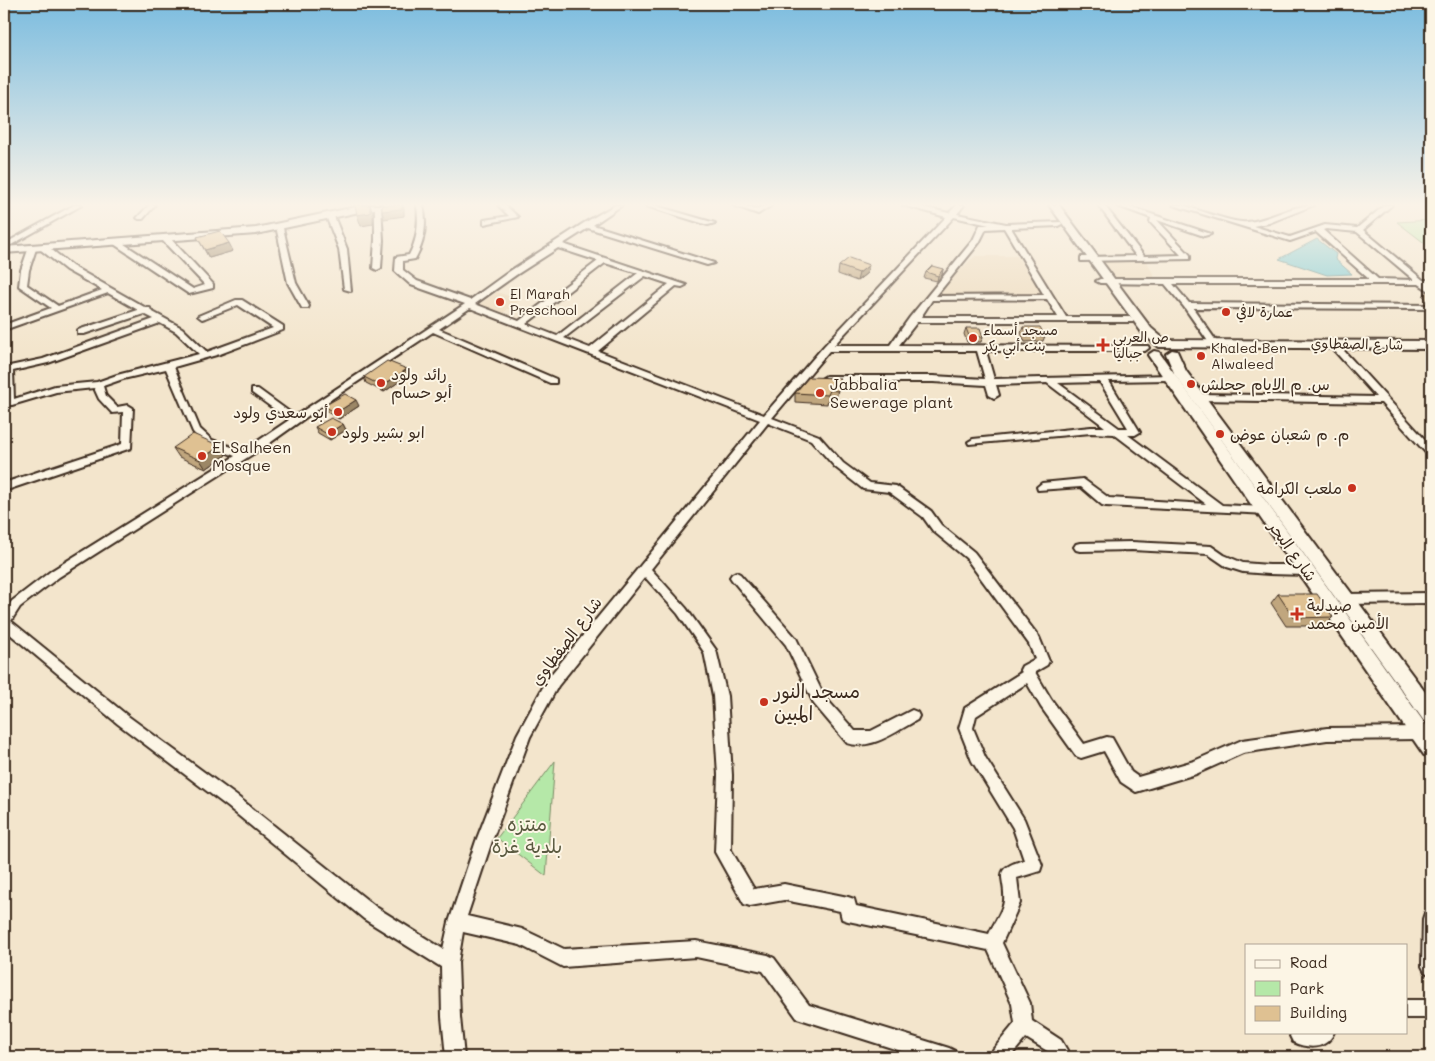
<svg xmlns="http://www.w3.org/2000/svg" width="1435" height="1061" font-family="Mali,'Playpen Sans Arabic',sans-serif">
  <style>
    .built { fill: #eddabb }
    .green { fill: #b5e8a8; stroke: #788963 }
    .water { fill: #77c8d1; stroke: #5f8989 }
    .lines { fill: none; stroke-linecap: round; stroke-linejoin: round }
    .street-casing { stroke: #3b2a1e; stroke-width: 4 }
    .secondary-casing { stroke: #3b2a1e; stroke-width: 4 }
    .street { fill: #fcf5e5; fill-rule: evenodd }
    .secondary { fill: #fcf5e5; fill-rule: evenodd }
    .wall { fill: #c0a67e; stroke: #3b2a1e }
    .shaded-wall { fill: #9c8766; stroke: #3b2a1e }
    .building { fill: #dfc192; stroke: #3b2a1e }
    .poi-dot { fill: #c8321e; stroke: #fcf5e5; stroke-width: 2 }
    .labels { text-anchor: middle; stroke-width: 4; stroke-linejoin: round; paint-order: stroke }
    .far-poi-label { font-size: 14px; fill: #3b2a1e; stroke: #fcf5e5; text-anchor: start }
    .far-street-label { font-size: 14px; fill: #3b2a1e; stroke: #fcf5e5 }
    .poi-label { font-size: 16px; fill: #3b2a1e; stroke: #fcf5e5; text-anchor: start }
    .street-label { font-size: 16px; fill: #3b2a1e; stroke: #fcf5e5 }
    .near-poi-label { font-size: 19px; fill: #3b2a1e; stroke: #fcf5e5; text-anchor: start }
    .near-park-label { font-size: 19px; fill: #5a5a40; stroke: #fcf5e5 }
  </style>
  <rect width="100%" height="100%" fill="#f3e5cc"/>
  <filter id="ink" filterUnits="userSpaceOnUse"><feTurbulence type="fractalNoise" baseFrequency=".02" numOctaves="2"/><feDisplacementMap in="SourceGraphic" scale="10" xChannelSelector="R" yChannelSelector="G"/><feConvolveMatrix kernelMatrix="1 2 1 2 8 2 1 2 1" color-interpolation-filters="sRGB"/></filter>
  <g filter="url(#ink)">
    <g class="built">
      <polygon points="975,256 1017,256 1043,296 939,295 956,274"/>
      <polygon points="1099,259 1146,259 1155,278 1114,277"/>
      <polygon points="497,292 520,300 503,313 480,304"/>
    </g>
    <g class="green">
      <polygon points="1431,220 1431,248 1397,222"/>
      <polygon points="555,761 546,876 497,838"/>
    </g>
    <polygon class="water" points="1317,239 1336,254 1335,259 1352,274 1327,275 1279,259"/>
    <g class="lines">
      <g class="street-casing">
        <g id="street">
          <polygon points="74,205 82,205 4,249 4,244"/>
          <polygon points="149,205 155,205 143,219 139,219 137,218"/>
          <polygon points="375,205 381,205 383,240 381,268 377,270 373,268 375,240"/>
          <path d="M417,205h6c4,18 2,37 -8,54l-12,2v9l14,11 53,19 40,-29 74,-48 31,-18h7l-29,20 121,38 -7,2 -119,-37 -25,16 123,41 -4,2 -6,-1 -78,65 166,64 60,-69 122,-129 -43,-12h11l35,8 8,-8h7l-7,9 49,10 55,-2 1,2 -4,2 -47,2 55,89h64l4,3 -1,2h-216l-18,23 249,1 1,2 -4,3h-159l8,28 178,-4v4l-3,1 -60,1 31,51 -5,3h-7l94,70 42,2 4,1 1,3 -1,3 -162,-8 -4,-1 -21,-18 -43,3 -1,-3 5,-4 41,-4 26,19 97,6 -92,-70 -23,-1 -122,11 -1,-2 5,-3 118,-12h14l-58,-44 -51,2 3,10 -5,3 -5,-3 -3,-10 -53,-3h-107l-5,-3 5,-3h107l52,3 -8,-28h-148l-57,67 47,18 24,27 27,20 26,3 35,25 10,14 33,27 65,85 10,24 -2,4 -12,7 16,27 33,45 23,-7 5,1 19,34 7,5 56,-16 48,-21 85,-12 93,-1 5,2 2,4 -2,4 -5,2 -93,1 -84,13 -47,21 -60,18 -15,-10 -17,-31 -23,7 -5,-2 -35,-49 -14,-24 -51,33 -3,12 12,29 39,62 18,46 -2,6 -23,7 3,25 -18,40 28,60 2,18 29,19 10,17h-19l-3,-5 -23,-14 -16,19h-21l3,-6 23,-28 -3,-19 -24,-54 -140,-29 -6,-2 -2,-8 -56,-11 -34,6 -6,-2 -29,-52 3,-77 -5,-79 -9,-44 -26,-38 -33,-37 -87,109 -28,51 -38,104 -25,75 55,13 42,20 132,-8 72,14 6,3 35,47 140,43 6,3 3,6h-38l-123,-39 -34,-47 -67,-14 -133,10 -43,-22 -57,-13 -5,30 2,55 4,40h-18l-4,-40 -1,-50 -77,-48 -136,-112 -110,-83 -114,-95v-17l8,-11 39,-30 184,-115 -31,-12 -11,-12 -27,-63 -43,10 -20,7 3,10 11,11 11,-2 5,3 -2,40 -127,43v-8l118,-39 1,-32 -11,1 -13,-14 -5,-11 -38,4 -44,13h-6l-1,-38 38,-8 111,-40 -10,-5 -60,20h-6v-4l60,-20 -30,-17 -104,37v-5l47,-17 -32,-22 2,-16 8,-23 7,2 -7,21 -2,15 31,21 44,-16 -36,-20 -25,-20v-4h6l25,20 74,42h4l1,3 31,17 25,24 66,-24 -35,-23 -33,13 -3,1 -4,-3 38,-16h6l41,26v4l-63,24 -46,13 26,62 12,11 31,11 46,-31 -37,-27v-4h6l37,27 170,-112 -54,-19 -16,-14 1,-14 13,-2c9,-16 10,-33 8,-50zM954,217l35,8h-9l-7,15 -63,77 -20,28h-56zM1004,228l40,67 -108,1 43,-53 7,-14zM558,248l40,13 -79,60 -44,-17 41,-29zM605,263l33,10 -81,63 -31,-12zM645,276l24,8 -79,64 -26,-10zM1047,299l11,18h-137l11,-17zM470,308l290,112 -212,258 -31,57 -41,106 -27,81 -6,27 -67,-42 -138,-110 -110,-81 -117,-95 9,-14 39,-30 208,-132 66,-47 100,-66 117,51h6v-4l-117,-50zM160,323l16,9 23,22 -82,21 -20,7 -42,4 -41,13 -1,-28 35,-8zM1100,382l28,46h-9l-61,-45zM768,423l43,17 24,27 28,22 26,3 34,25 10,14 33,27 63,86 6,15 -13,7 -2,4 2,2 -57,36 -6,20 13,33 41,67 11,32c-34,10 -18,16 -20,41 -1,10 -11,23 -15,33l-133,-28 -2,-7 -6,-2 -64,-13 -30,5 -23,-39 1,-75 -5,-79 -11,-46 -30,-42 -35,-39z"/>
          <polygon points="498,205 505,205 518,217 484,224 484,220 509,216"/>
          <polygon points="643,205 653,205 715,223 708,225"/>
          <polygon points="733,205 742,205 757,209 765,205 772,205 758,214"/>
          <polygon points="1098,205 1104,205 1144,256 1181,255 1150,222 1151,218 1115,205 1124,205 1211,234 1204,236 1157,220 1190,255 1190,259 1081,261 1081,257 1084,257 1136,256"/>
          <path d="M1173,205h10c13,4 52,19 64,17 23,-2 44,-17 67,-17l-45,18 -16,3 37,11 35,-12 32,3 28,-23h7l-29,25 60,50h8v4h-2l2,2v6l-12,-8h-246l16,19 242,2v4l-238,-1 26,37 -4,3 -3,-1 -28,-40 -19,-23 -65,-1 -4,-2 4,-2h269l-53,-47 -26,9zM1326,229l31,3 57,48 -36,-1 -55,-49z"/>
          <polygon points="330,214 334,216 347,249 351,291 344,289 339,249 326,216"/>
          <polygon points="276,226 283,228 296,283 309,306 308,308 302,308 288,283"/>
          <polygon points="162,236 168,236 213,284 213,288 189,294 111,242 118,240 193,289 205,285 162,240"/>
          <polygon points="1333,341 1336,342 1431,446 1431,455 1427,454 1381,403 1198,400 1193,397 1198,394 1376,397 1330,346 1330,342"/>
          <polygon points="1132,542 1211,546 1224,555 1243,563 1269,565 1307,565 1311,567 1313,570 1311,573 1307,575 1269,574 1243,572 1227,567 1208,554 1132,550 1080,551 1076,550 1074,547 1076,544 1080,543"/>
          <path d="M736,572l4,2 56,64 28,58 31,35h16l41,-21 5,2 2,4 -2,4c-20,11 -46,31 -70,23l-33,-39 -28,-59 -54,-65 -2,-3 2,-3z"/>
          <polygon points="1431,593 1431,603 1345,604 1341,602 1339,599 1341,596 1345,594"/>
          <polygon points="1431,911 1431,975 1425,972 1422,966 1423,919 1425,913"/>
          <rect x="1406" y="1000" width="25" height="18"/>
          <path d="M1292,1032h42c-7,18 -26,17 -41,10l-3,-6z"/>
        </g>
      </g>
      <g class="secondary-casing">
        <g id="secondary">
          <polygon points="365,205 383,205 378,208 256,234 4,253 4,247 256,228"/>
          <polygon points="1049,205 1059,205 1151,328 1165,340 1431,341 1431,349 1159,347 1143,334"/>
          <polygon points="1172,350 1177,351 1186,371 1431,700 1431,724 1424,721 1175,375 1166,354"/>
          <polygon points="1154,351 1159,352 1431,732 1431,757 1424,755 1148,355"/>
        </g>
      </g>
      <use href="#street" class="street"/>
      <use href="#secondary" class="secondary"/>
    </g>
    <g class="wall">
      <polygon points="197,237 233,251 209,258"/>
      <polygon points="839,266 867,273 857,281 838,274"/>
      <polygon points="943,269 942,275 937,281 924,278 926,272"/>
      <polygon points="1427,291 1431,291 1431,304 1423,296"/>
      <polygon points="1023,327 1045,336 1043,341 1025,342 1021,333"/>
      <polygon points="966,328 983,337 981,342 967,342 964,334"/>
      <polygon points="407,369 409,375 384,392 366,383 364,377"/>
      <polygon points="1431,373 1431,387 1425,381"/>
      <polygon points="840,378 836,400 828,399 827,404 795,402 795,393"/>
      <polygon points="324,406 359,406 339,419 327,412"/>
      <polygon points="343,424 346,430 330,440 318,433 315,427"/>
      <polygon points="173,448 226,455 206,469 179,457"/>
      <polygon points="1278,594 1333,617 1324,626 1286,626 1271,603"/>
    </g>
    <g class="shaded-wall">
      <polygon points="370,205 373,214 373,224 361,226 357,215"/>
      <polygon points="402,205 403,205 404,208 404,216 384,219 382,211"/>
      <polygon points="229,243 233,251 209,258 205,250"/>
      <polygon points="869,265 867,273 857,281 859,273"/>
      <polygon points="943,269 942,275 937,281 938,276"/>
      <polygon points="407,369 409,375 384,392 382,386"/>
      <polygon points="356,400 359,406 339,419 336,413"/>
      <polygon points="343,424 346,430 330,440 327,434"/>
      <polygon points="220,446 226,455 206,469 200,460"/>
    </g>
    <g class="building">
      <polygon points="355,205 370,205 370,213 357,215"/>
      <polygon points="382,205 402,205 402,209 382,211"/>
      <polygon points="220,231 229,243 205,250 197,237"/>
      <polygon points="849,258 869,265 859,273 839,266"/>
      <polygon points="932,266 943,269 938,276 926,272"/>
      <polygon points="1427,291 1431,291 1431,294"/>
      <polygon points="1023,327 1040,327 1045,336 1027,336"/>
      <polygon points="966,328 980,328 983,337 969,336"/>
      <polygon points="387,361 407,369 382,386 364,377"/>
      <polygon points="809,377 840,378 838,391 830,390 828,395 795,393"/>
      <polygon points="345,394 356,400 336,413 324,406"/>
      <polygon points="331,418 343,424 327,434 315,427"/>
      <polygon points="193,434 220,446 200,460 173,448"/>
      <polygon points="1278,594 1317,594 1333,617 1294,618"/>
    </g>
  </g>
  <linearGradient id="sky" x2="0" y2="1"><stop stop-color="#7bbcdf"/><stop offset="0.58" stop-color="#faf3e8"/><stop offset="1" stop-color="#faf3e8" stop-opacity="0"/></linearGradient>
  <rect width="1435" height="353" fill="url(#sky)"/>
  <g class="poi-dot">
    <circle cx="500" cy="302" r="5"/>
    <circle cx="1226" cy="312" r="5"/>
    <circle cx="973" cy="338" r="5"/>
    <path d="M1100.5 337.5h5v5h5v5h-5v5h-5v-5h-5v-5h5z"/>
    <circle cx="1201" cy="356" r="5"/>
    <circle cx="381" cy="383" r="5"/>
    <circle cx="1191" cy="384" r="5"/>
    <circle cx="820" cy="393" r="5"/>
    <circle cx="338" cy="412" r="5"/>
    <circle cx="332" cy="432" r="5"/>
    <circle cx="1220" cy="434" r="5"/>
    <circle cx="202" cy="456" r="5"/>
    <circle cx="1352" cy="488" r="5"/>
    <path d="M1294.5 606.5h5v5h5v5h-5v5h-5v-5h-5v-5h5z"/>
    <circle cx="764" cy="702" r="5"/>
  </g>
  <g class="labels">
    <g class="far-poi-label">
      <text x="510" y="299">El Marah<tspan x="510" dy="16">Preschool</tspan></text>
      <text x="1236" y="317">عمارة لافي</text>
      <text x="983" y="335">مسجد أسماء<tspan x="983" dy="16">بنت أبي بكر</tspan></text>
      <text x="1113" y="342">ص العربي<tspan x="1113" dy="16">جباليا</tspan></text>
      <text x="1211" y="353">Khaled Ben<tspan x="1211" dy="16">Alwaleed</tspan></text>
    </g>
    <g class="far-street-label">
      <text transform="translate(1357 344) rotate(1)" y="5">شارع الصفطاوي</text>
    </g>
    <g class="poi-label">
      <text x="391" y="380">رائد ولود<tspan x="391" dy="18">أبو حسام</tspan></text>
      <text x="830" y="390">Jabbalia<tspan x="830" dy="18">Sewerage plant</tspan></text>
      <text x="1201" y="390">س. م الايام جحلش</text>
      <text x="328" y="418" text-anchor="end">أبو سعدي ولود</text>
      <text x="342" y="438">ابو بشير ولود</text>
      <text x="1230" y="440">م. م شعبان عوض</text>
      <text x="212" y="453">El Salheen<tspan x="212" dy="18">Mosque</tspan></text>
      <text x="1342" y="494" text-anchor="end">ملعب الكرامة</text>
      <text x="1307" y="611">صيدلية<tspan x="1307" dy="18">الأمين محمد</tspan></text>
    </g>
    <g class="street-label">
      <text transform="translate(1293 551) rotate(54)" y="6">شارع البحر</text>
      <text transform="translate(566 641) rotate(-53)" y="6">شارع الصفطاوي</text>
    </g>
    <g class="near-poi-label">
      <text x="774" y="698">مسجد النور<tspan x="774" dy="22">المبين</tspan></text>
    </g>
    <g class="near-park-label">
      <text x="527" y="831">منتزه<tspan x="527" dy="22">بلدية غزة</tspan></text>
    </g>
  </g>
  <rect width="1435" height="1061" fill="none" stroke="#fcf5e5" stroke-width="20"/>
  <rect x="10" y="10" width="1415" height="1041" fill="none" stroke="#3b2a1e" stroke-width="2" filter="url(#ink)"/>
  <rect x="1245" y="944" width="162" height="90" fill="#fcf5e5" stroke="#afa495"/>
  <rect x="1255" y="960" width="25" height="8" fill="#fcf5e5" stroke="#afa495"/>
  <text x="1290" y="968" font-size="15" fill="#3b2a1e">Road</text>
  <rect x="1255" y="981" width="25" height="15" fill="#b5e8a8" stroke="#afa495"/>
  <text x="1290" y="994" font-size="15" fill="#3b2a1e">Park</text>
  <rect x="1255" y="1006" width="25" height="15" fill="#dfc192" stroke="#afa495"/>
  <text x="1290" y="1018" font-size="15" fill="#3b2a1e">Building</text>
</svg>
